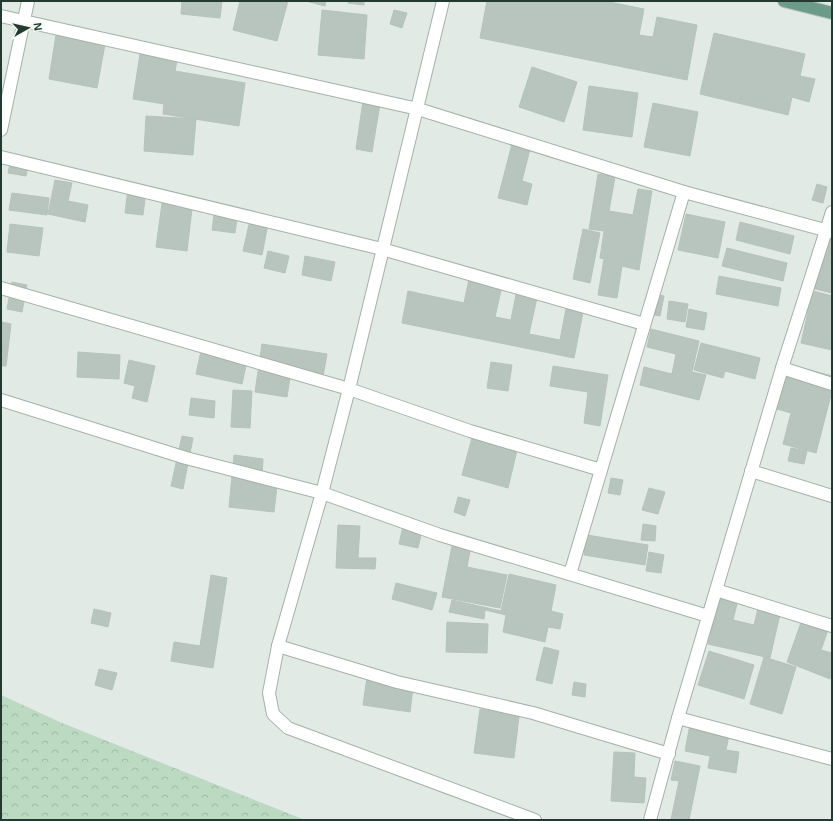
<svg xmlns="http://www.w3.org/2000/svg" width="833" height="821" font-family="Helvetica,sans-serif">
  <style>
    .forest { fill: url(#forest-crowns) }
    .building { fill: #b7c5be; stroke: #b5c3bb }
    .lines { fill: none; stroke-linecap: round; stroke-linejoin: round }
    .street-casing { stroke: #a4b1ab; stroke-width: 14 }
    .primary-casing { stroke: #bdc4c1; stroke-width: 14 }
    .street { stroke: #fff; stroke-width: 12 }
    .primary { stroke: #6a9c89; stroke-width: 12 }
  </style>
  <defs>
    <pattern id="forest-crowns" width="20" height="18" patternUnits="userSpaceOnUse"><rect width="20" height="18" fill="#bcd9c1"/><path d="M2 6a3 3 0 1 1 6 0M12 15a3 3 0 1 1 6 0" fill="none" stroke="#a1bba6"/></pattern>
  </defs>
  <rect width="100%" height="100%" fill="#e1eae5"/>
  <polygon class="forest" points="1,695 62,723 305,820 1,820"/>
  <g class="building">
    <polygon points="182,1 222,1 220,18 181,14"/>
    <polygon points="240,1 288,1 277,41 233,30"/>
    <polygon points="306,1 326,1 325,6"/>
    <polygon points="348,1 364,1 364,5 348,3"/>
    <polygon points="487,1 604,1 644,9 639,35 653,37 657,17 697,25 687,80 480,38"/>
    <polygon points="322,10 367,15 364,59 318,55"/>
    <polygon points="394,10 407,13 402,28 390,24"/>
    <polygon points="714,33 805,54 800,76 815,79 809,102 792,97 788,115 700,94"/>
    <polygon points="56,35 105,44 97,88 49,79"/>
    <polygon points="140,54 177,60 175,71 245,83 239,126 163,114 164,104 133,99"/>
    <polygon points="532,67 577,82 564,122 519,107"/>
    <polygon points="589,86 638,93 632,137 583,130"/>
    <polygon points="363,101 380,104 372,152 356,149"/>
    <polygon points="653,103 698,112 690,156 644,147"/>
    <polygon points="146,116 196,119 193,155 144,151"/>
    <polygon points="513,140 531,145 522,181 532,184 527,205 498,198"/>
    <polygon points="11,159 29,162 26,176 8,173"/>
    <polygon points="598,174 615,177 609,211 633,215 638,189 652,191 639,270 622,266 617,298 598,295 604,259 600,258 604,231 589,229"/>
    <polygon points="55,180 72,183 68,201 88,205 85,222 48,214"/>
    <polygon points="817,184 827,187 823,203 812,200"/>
    <polygon points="128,189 146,191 143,215 125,213"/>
    <polygon points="12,193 49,198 47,215 9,210"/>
    <polygon points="163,196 193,200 187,251 156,247"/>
    <polygon points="215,208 238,211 235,233 212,230"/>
    <polygon points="686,214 725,222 718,258 678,250"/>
    <polygon points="250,220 268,224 262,255 243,251"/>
    <polygon points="740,222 794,236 790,254 736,240"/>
    <polygon points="10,224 43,228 39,256 7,252"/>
    <polygon points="583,229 600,233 590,283 573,279"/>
    <polygon points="819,237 832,240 832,293 807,287"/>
    <polygon points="727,248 787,263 783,281 722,266"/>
    <polygon points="268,251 289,256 285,273 264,268"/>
    <polygon points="305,256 335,262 331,281 302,275"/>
    <polygon points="719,276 781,288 778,306 716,294"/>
    <polygon points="469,279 502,286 495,317 511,320 516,294 537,298 529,334 560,340 566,309 583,312 574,358 402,323 408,291 464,303"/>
    <polygon points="12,282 27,285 22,312 7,309"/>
    <polygon points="809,290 832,296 832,350 801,343 808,312 804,311"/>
    <polygon points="652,294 664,296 660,316 648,314"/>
    <polygon points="669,301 688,304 685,322 667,319"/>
    <polygon points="689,309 707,313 704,330 686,327"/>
    <polygon points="1,322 11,324 6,366 1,366"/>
    <polygon points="651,329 699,341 692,372 706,375 699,400 640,385 644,367 672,374 676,354 647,347"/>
    <polygon points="701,343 760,358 755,379 725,371 723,378 694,370"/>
    <polygon points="262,344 327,354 323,376 291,371 287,397 255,392"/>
    <polygon points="201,351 247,361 242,384 196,374"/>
    <polygon points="78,352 120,355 119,379 77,377"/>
    <polygon points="129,360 155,366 147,402 132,398 135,386 124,383"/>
    <polygon points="491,362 512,365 508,391 487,388"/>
    <polygon points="788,364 832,376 832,391 816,453 783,444 791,413 777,409"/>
    <polygon points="553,366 608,375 600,426 584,423 588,392 550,386"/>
    <polygon points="233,390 252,391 250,428 231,427"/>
    <polygon points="191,398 215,401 214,418 189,415"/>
    <polygon points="473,434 518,446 508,488 462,475"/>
    <polygon points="182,436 193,438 183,489 171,486"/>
    <polygon points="791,448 807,451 804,464 788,461"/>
    <polygon points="234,455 263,459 262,477 278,478 274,512 229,507"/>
    <polygon points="611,478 623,480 620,495 608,493"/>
    <polygon points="649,488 665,492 658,514 642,510"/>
    <polygon points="458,497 470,500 465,516 454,512"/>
    <polygon points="404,522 423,526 418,548 399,544"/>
    <polygon points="643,524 656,526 655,541 641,540"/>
    <polygon points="338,525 360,526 358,558 376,558 375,569 336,568"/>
    <polygon points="587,535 648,545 645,565 584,555"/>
    <polygon points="454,536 472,540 467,567 507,575 500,608 442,597"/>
    <polygon points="649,552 664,555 661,573 646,571"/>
    <polygon points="509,574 556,585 551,611 563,614 560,629 548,627 545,642 503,632 506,615 485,610 484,619 449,612 452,600 501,611"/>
    <polygon points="211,575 227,578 213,668 171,661 174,642 200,646"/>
    <polygon points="396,583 437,593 432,610 392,599"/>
    <polygon points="719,596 738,600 733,620 754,625 758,609 780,614 770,658 708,644"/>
    <polygon points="94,609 111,613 108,627 91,623"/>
    <polygon points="803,617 829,627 821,650 832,653 832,673 830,679 787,662"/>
    <polygon points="447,622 488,624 487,653 446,652"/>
    <polygon points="544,647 559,651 552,684 536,680"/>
    <polygon points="709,651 754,665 744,699 698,685"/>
    <polygon points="764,657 796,667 782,714 750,704"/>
    <polygon points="99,669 117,673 112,690 95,685"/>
    <polygon points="368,671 413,688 410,712 363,705"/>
    <polygon points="574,682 586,684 585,697 572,695"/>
    <polygon points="520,708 514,758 474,753 480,709 504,713"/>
    <polygon points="691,719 731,726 726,750 739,752 736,773 708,768 710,756 685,751"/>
    <polygon points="614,752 635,753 634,777 646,778 644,803 611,801"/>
    <polygon points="675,761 700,766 689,820 671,820 679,781 671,780"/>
  </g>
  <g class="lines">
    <g class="street-casing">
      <g id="street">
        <polyline points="443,1 349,389 322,493 278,646 269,693 273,714 288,728 535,820"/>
        <polyline points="1,16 418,109 684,192 832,232"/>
        <polyline points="1,130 28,1"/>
        <polyline points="1,157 382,249 644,324"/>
        <polyline points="1,288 349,389 470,431 601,470"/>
        <polyline points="782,368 832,384"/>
        <polyline points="1,400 186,458 322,493 440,535 708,616"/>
        <polyline points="751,471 832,496"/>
        <polyline points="570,574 684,192"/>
        <polyline points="716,590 832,626"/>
        <polyline points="278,646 397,682 533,713 669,754"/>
        <polyline points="678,718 832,759"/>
        <polyline points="650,820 678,718 782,368 832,212"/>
      </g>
    </g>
    <g class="primary-casing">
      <polyline id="primary" points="784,1 832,13"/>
    </g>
    <use href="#street" class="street"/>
    <use href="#primary" class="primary"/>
  </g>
  <rect width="833" height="821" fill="none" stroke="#233931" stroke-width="4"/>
  <g transform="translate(28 28) rotate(82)" stroke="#f2f7f4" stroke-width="3" paint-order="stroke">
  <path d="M0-3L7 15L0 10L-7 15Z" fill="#233931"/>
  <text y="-6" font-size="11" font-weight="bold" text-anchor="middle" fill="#233931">N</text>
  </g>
</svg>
